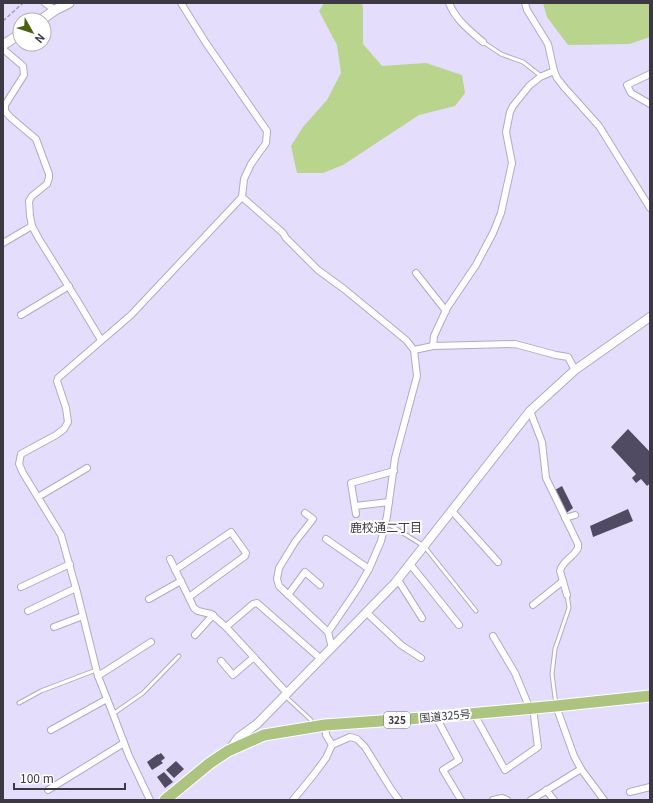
<svg xmlns="http://www.w3.org/2000/svg" width="653" height="803" font-family="Georgia,'Noto Sans JP',serif">
  <style>
    .green { fill: #b8d48d }
    .building { fill: #504a62 }
    .lines { fill: none; stroke-linecap: round; stroke-linejoin: round }
    .service-casing { stroke: #b0aac6; stroke-width: 5 }
    .minor-casing { stroke: #b0aac6; stroke-width: 8 }
    .tertiary-casing { stroke: #b0aac6; stroke-width: 10 }
    .secondary-casing { stroke: #b0aac6; stroke-width: 11 }
    .trunk-casing { stroke: #fff; stroke-width: 13 }
    .path { stroke: #a19cb3; stroke-width: 1.5; stroke-dasharray: 4 2; stroke-linecap: butt }
    .service { stroke: #fff; stroke-width: 3 }
    .minor { stroke: #fff; stroke-width: 6 }
    .tertiary { stroke: #fff; stroke-width: 8 }
    .secondary { stroke: #fff; stroke-width: 9 }
    .trunk { stroke: #acc480; stroke-width: 11 }
    .labels { text-anchor: middle; stroke-width: 4; stroke-linejoin: round; paint-order: stroke }
    .shield { fill: #fff; stroke: #76747d; stroke-width: 1 }
    .shield-label { font-size: 10px; font-weight: bold; fill: #3c3945 }
    .street-label { font-size: 11px; fill: #3c3945; stroke: #fff }
    .neighbourhood-label { font-size: 12px; fill: #3c3945; stroke: #fff }
  </style>
  <rect width="100%" height="100%" fill="#e4ddfb"/>
  <g class="green">
    <polygon points="324,3 362,3 363,8 363,44 382,66 426,63 462,75 465,93 455,106 419,115 343,165 323,173 297,173 291,146 303,127 327,100 341,73 337,45 319,11"/>
    <polygon points="543,3 650,3 650,37 629,44 568,45 547,17"/>
  </g>
  <g class="building">
    <polygon points="628,429 650,452 650,483 647,486 641,479 636,483 632,478 636,474 611,447"/>
    <polygon points="562,486 573,508 565,514 555,490"/>
    <polygon points="628,509 633,521 593,537 590,526"/>
    <polygon points="161,753 165,758 161,761 163,763 152,770 147,762 158,754 158,755"/>
    <polygon points="176,761 184,769 174,778 166,770"/>
    <polygon points="164,772 173,782 165,788 157,777"/>
  </g>
  <g class="lines">
    <g class="service-casing">
      <g id="service">
        <polyline points="483,42 501,54 523,62 541,76"/>
        <polyline points="385,522 424,546 476,611"/>
        <polyline points="285,696 311,720 312,725"/>
        <polyline points="19,703 41,691 96,670"/>
        <polyline points="556,705 552,674 555,649 569,608 567,595"/>
        <polyline points="113,714 143,693 179,656"/>
      </g>
    </g>
    <g class="minor-casing">
      <g id="minor">
        <polyline points="45,3 55,10"/>
        <path d="M449,3c7,17 20,27 34,39"/>
        <polyline points="525,3 527,10 548,44 554,71 557,78 564,87 599,126 650,208"/>
        <polyline points="3,49 23,66 24,75 5,105 5,111 10,117 36,139 49,174 49,178 47,184 32,196 29,201 30,216 32,226 39,239 77,300 101,340"/>
        <polyline points="650,74 627,85 631,93 650,104"/>
        <polyline points="242,197 283,233 286,238 318,270 344,289 406,340 414,350 417,376 395,458 387,516 381,541 369,569 358,588 328,632 332,648"/>
        <polyline points="3,243 32,226"/>
        <polyline points="416,273 446,311"/>
        <polyline points="21,315 69,286"/>
        <polyline points="433,346 434,336 447,308 476,265 493,233 501,213 512,163 506,132 510,112 513,106 529,86 540,77 554,71"/>
        <polyline points="414,350 433,346 515,344 556,355 568,357 575,370"/>
        <path d="M530,411l12,31 4,36 32,66v4c-4,9 -16,13 -18,23l7,24"/>
        <polyline points="38,497 87,468"/>
        <polyline points="355,506 389,502"/>
        <polyline points="452,511 498,562"/>
        <polyline points="305,513 313,519 295,542 279,568 277,579 279,586 328,632"/>
        <polyline points="356,514 351,483 394,471"/>
        <polyline points="565,518 575,515"/>
        <polyline points="326,539 369,569"/>
        <polyline points="170,559 194,608 198,611 211,614 226,627 287,693"/>
        <polyline points="410,564 459,625"/>
        <polyline points="175,570 231,532 246,553 245,556 189,597"/>
        <polyline points="398,580 422,618"/>
        <polyline points="21,587 70,564"/>
        <polyline points="288,595 305,572 320,585"/>
        <polyline points="149,599 181,581"/>
        <polyline points="533,605 563,581"/>
        <polyline points="28,611 76,588"/>
        <polyline points="367,613 401,645 421,658"/>
        <polyline points="54,627 83,616"/>
        <polyline points="226,627 253,604 257,603 321,659"/>
        <polyline points="195,635 213,615"/>
        <polyline points="493,636 515,673 530,709"/>
        <polyline points="221,661 233,675 254,657"/>
        <polyline points="98,676 151,642"/>
        <polyline points="556,706 574,756 581,769 604,800"/>
        <polyline points="474,714 505,770 538,747 533,708"/>
        <polyline points="436,717 459,760 443,770 461,800"/>
        <polyline points="51,730 107,699"/>
        <polyline points="332,745 350,737 357,739 365,747 391,789 399,800"/>
        <polyline points="48,790 124,743"/>
        <polyline points="546,790 554,800"/>
        <polyline points="630,792 650,787"/>
        <polyline points="150,800 129,756 113,714 98,676 77,592 61,535 23,473 19,464 21,454 56,435 64,429 68,422 66,408 57,381 58,378 131,315 242,197 244,179 251,164 266,143 267,131 206,43 181,3"/>
        <polyline points="293,800 315,773 326,758 332,745 326,735 325,725"/>
        <polyline points="493,800 502,798 507,800"/>
        <polyline points="531,800 581,769"/>
      </g>
    </g>
    <g class="tertiary-casing">
      <polyline id="tertiary" points="229,750 239,737 257,724 395,583 530,411 575,370 650,317"/>
    </g>
    <g class="secondary-casing">
      <g id="secondary">
        <polyline points="41,20 55,10 69,3"/>
        <polyline points="3,45 20,34"/>
      </g>
    </g>
    <g class="trunk-casing">
      <polyline id="trunk" points="165,800 210,763 228,751 264,735 325,725 436,717 556,706 650,696"/>
    </g>
    <polyline class="path" points="3,21 23,3"/>
    <use href="#service" class="service"/>
    <use href="#minor" class="minor"/>
    <use href="#tertiary" class="tertiary"/>
    <use href="#secondary" class="secondary"/>
    <use href="#trunk" class="trunk"/>
  </g>
  <g class="labels">
    <rect class="shield" x="384" y="712" width="26" height="16" rx="3"/>
    <g class="shield-label">
      <text x="397" y="724">325</text>
    </g>
    <g class="street-label">
      <text transform="translate(445 716) rotate(-5)" y="4">国道325号</text>
    </g>
    <g class="neighbourhood-label">
      <text x="386" y="532">鹿校通二丁目</text>
    </g>
  </g>
  <rect width="653" height="803" fill="none" stroke="#3c3945" stroke-width="8"/>
  <g transform="translate(32 32) rotate(129)"><circle r="19" fill="#ffffff" stroke="#b1b0b5"/>
  <path d="M0-3L7 15L0 10L-7 15Z" fill="#4a6210"/>
  <text y="-6" font-size="11" font-weight="bold" text-anchor="middle" fill="#3c3945">N</text>
  </g>
  <path d="M14 783v6h111v-6" fill="none" stroke="#3c3945" stroke-width="2"/>
  <text x="20" y="783" font-size="12" fill="#3c3945" stroke="#ffffff" stroke-width="3" paint-order="stroke">100 m</text>
</svg>
